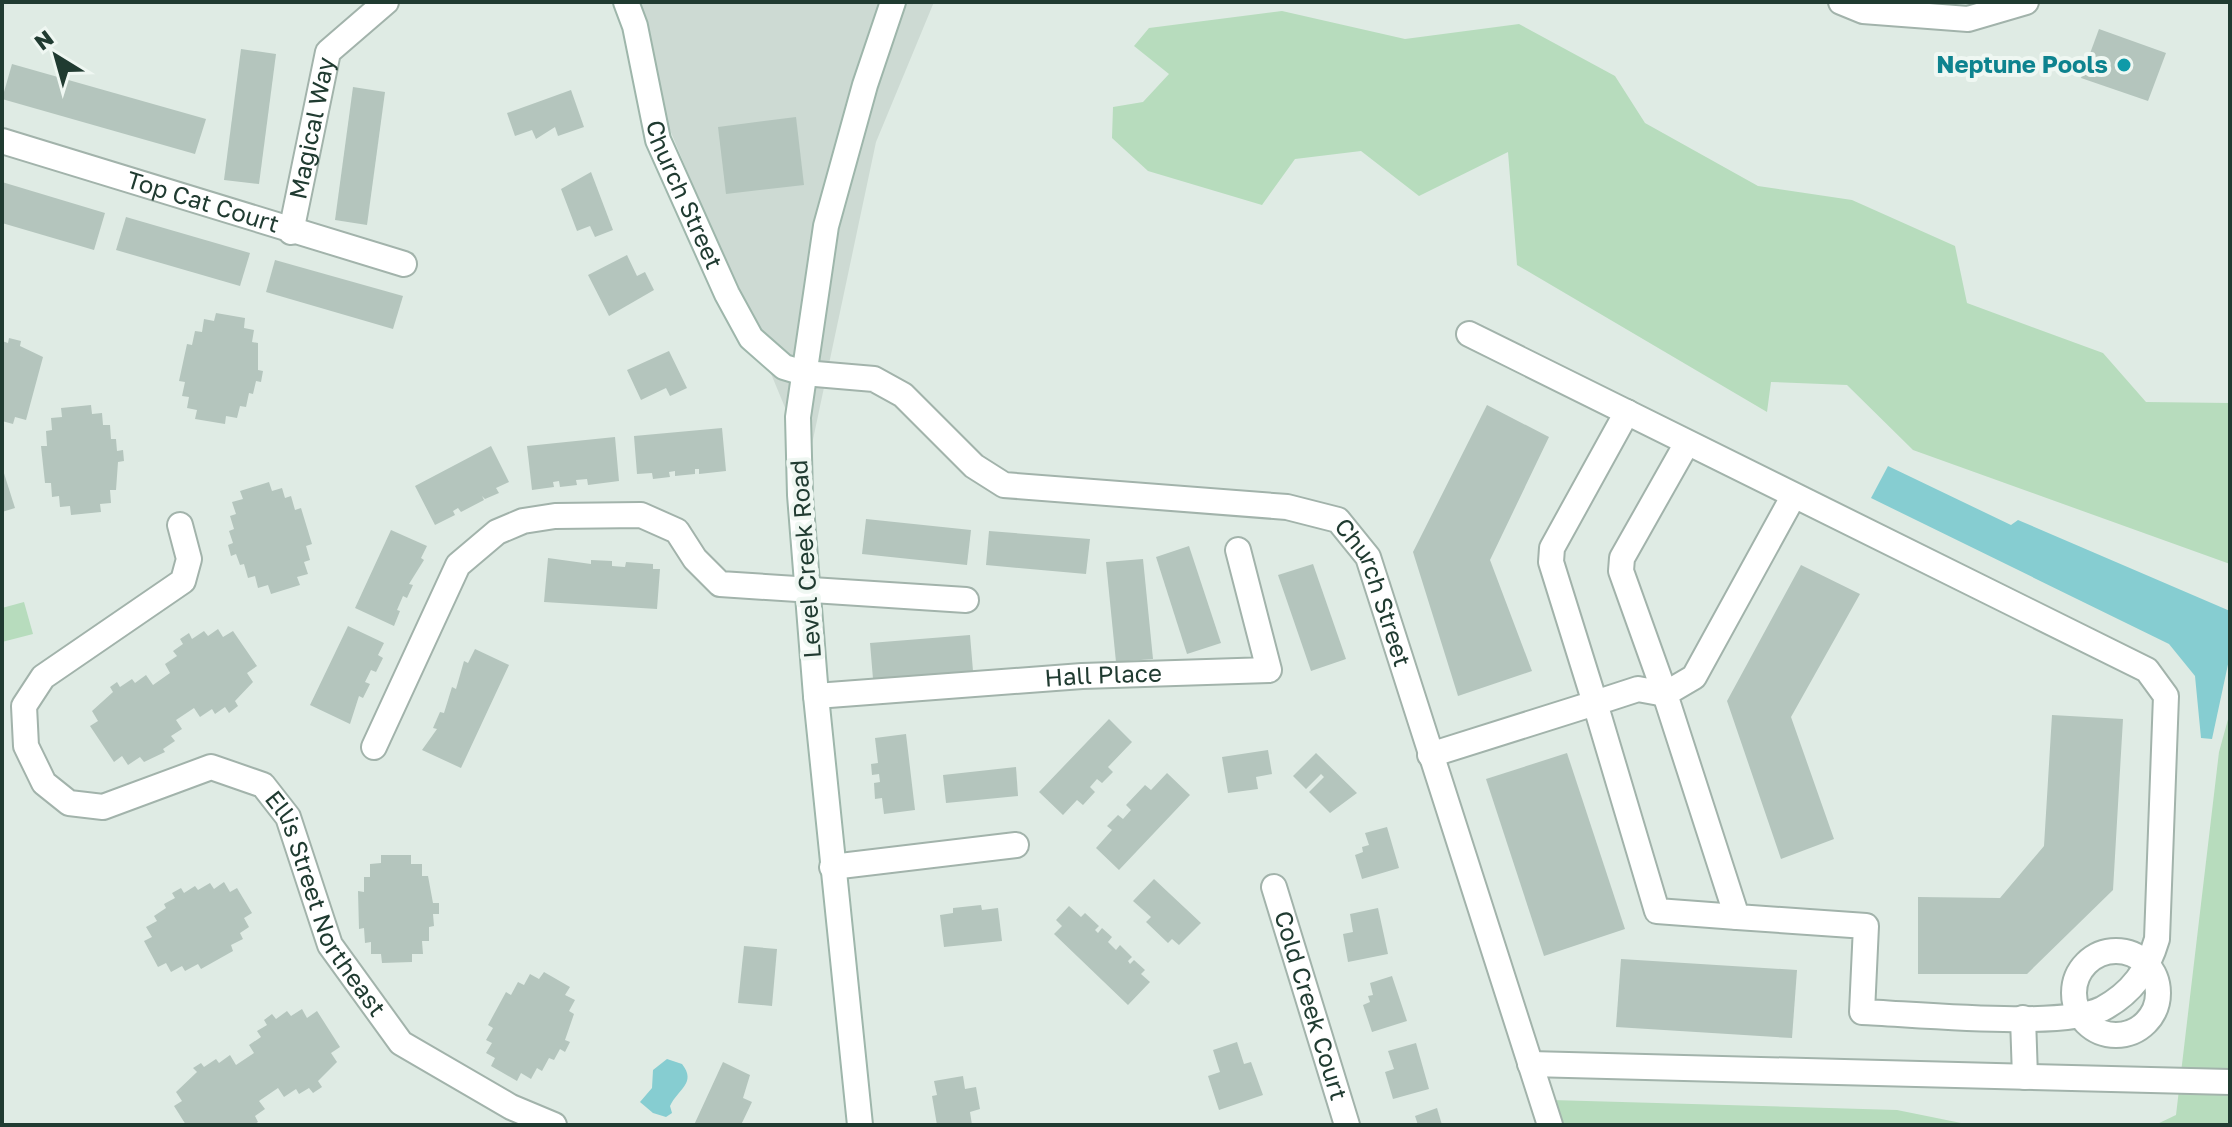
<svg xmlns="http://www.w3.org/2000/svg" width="2232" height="1127" font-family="'Golos Text',sans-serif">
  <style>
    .built { fill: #cddad3 }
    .green { fill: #b7dcbd }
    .water { fill: #86cdd1 }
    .building { fill: #b4c5bd }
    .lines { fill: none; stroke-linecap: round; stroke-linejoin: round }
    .street-casing { stroke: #a2b3ab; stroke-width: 28 }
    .secondary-casing { stroke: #9eb6ab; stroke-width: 28 }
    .street { stroke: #fff; stroke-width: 24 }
    .secondary { stroke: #fff; stroke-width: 24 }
    .culture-dot { fill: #0f9aa8; stroke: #eff7f2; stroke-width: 3 }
    .labels { text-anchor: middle; stroke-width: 8; stroke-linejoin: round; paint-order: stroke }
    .culture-label { font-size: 24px; font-weight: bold; fill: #0d838f; stroke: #eff7f2; text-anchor: end }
    .street-label { font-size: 24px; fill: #203b31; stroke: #eff7f2 }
  </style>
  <rect width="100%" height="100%" fill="#dfebe4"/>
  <polygon class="built" points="617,2 934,2 876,142 808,463"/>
  <g class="green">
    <polygon points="1282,11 1405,39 1519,24 1615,76 1645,123 1758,186 1852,200 1955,246 1967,303 2103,353 2146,402 2230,403 2230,564 1913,450 1847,385 1771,382 1767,412 1517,265 1508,152 1419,196 1361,151 1295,159 1262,205 1148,171 1112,138 1113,107 1143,102 1169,74 1134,46 1149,28"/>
    <polygon points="24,602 33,634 2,642 2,608"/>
    <polygon points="2230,712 2230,1125 2155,1125 2176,1115 2219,752"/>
    <polygon points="1551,1100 1897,1110 1971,1125 1559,1125"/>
  </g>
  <g class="water">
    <polygon points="1888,466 2011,525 2018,520 2230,611 2230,655 2212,739 2201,738 2195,676 2169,644 1871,498"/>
    <path d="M667,1059l15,5c15,19 -4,25 -12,42l2,7 -6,4 -13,-4 -13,-11 12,-14 1,-18z"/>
  </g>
  <g class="building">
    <polygon points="2099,29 2166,53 2148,101 2081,78"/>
    <polygon points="241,49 276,54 259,184 224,180"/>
    <polygon points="12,64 206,119 195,154 2,99"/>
    <polygon points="353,87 385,92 367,225 335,220"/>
    <polygon points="571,90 584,127 558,136 555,127 536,139 532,130 515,136 507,113"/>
    <polygon points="796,117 804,185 726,194 718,127"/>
    <polygon points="591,172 613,230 595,237 590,226 577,231 561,189"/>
    <polygon points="2,182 105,213 94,250 2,223"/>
    <polygon points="126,217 250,253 240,286 116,250"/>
    <polygon points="627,255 637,276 645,272 654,290 609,316 588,275"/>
    <polygon points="275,260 403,296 393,329 266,292"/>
    <polygon points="216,313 245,318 244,328 254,330 252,342 258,343 258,370 263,371 261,382 256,381 253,394 249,393 246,407 240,406 237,418 226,416 225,424 195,419 197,410 187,408 189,397 182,396 185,382 179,381 187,344 192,345 195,331 202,332 204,319 214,321"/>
    <polygon points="9,338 21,341 20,346 43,357 26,420 15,417 13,424 2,421 2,341 8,343"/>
    <polygon points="669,351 687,388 670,396 666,388 641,400 627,370"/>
    <polygon points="91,405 92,414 102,413 103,425 110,425 111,439 116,439 117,451 123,450 124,461 118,462 116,490 110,490 111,503 100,504 101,512 71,515 70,506 60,507 59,496 52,497 51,483 45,483 41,446 47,446 46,431 52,430 51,418 62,417 61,408"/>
    <polygon points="1487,405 1549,437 1490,560 1532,671 1458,696 1413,552"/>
    <polygon points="722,428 726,471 699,474 699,469 695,469 695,474 675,476 675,471 669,472 670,477 653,479 652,473 637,474 634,436"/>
    <polygon points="615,437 619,481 588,485 587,479 576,480 577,485 560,487 559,481 553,482 554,487 532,490 527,446"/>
    <polygon points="491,446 509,482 496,488 499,493 485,499 482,496 484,500 461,512 458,508 453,511 455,515 435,525 415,486"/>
    <polygon points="2,467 15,508 2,512"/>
    <polygon points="269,482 272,491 282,488 285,498 291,496 295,510 301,508 312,544 306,546 310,560 304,562 308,574 297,577 300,585 271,594 268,585 258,588 255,576 248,578 244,564 240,565 236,554 231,556 228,545 233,543 229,531 234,529 230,516 236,514 232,502 243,499 240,491"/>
    <polygon points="866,519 971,530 967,565 862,554"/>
    <polygon points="391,530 427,546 421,558 424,560 409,584 413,585 407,598 403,596 397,610 400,611 394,626 355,608"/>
    <polygon points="989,531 1090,539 1086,574 986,565"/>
    <polygon points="1189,546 1221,643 1187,654 1156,557"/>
    <polygon points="548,558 591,564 591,560 612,561 612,566 625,567 626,562 653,564 653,569 660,569 657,609 544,602"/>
    <polygon points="1143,559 1153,659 1116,662 1106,562"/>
    <polygon points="1313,564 1346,659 1311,671 1278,575"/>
    <polygon points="1801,565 1860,594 1791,717 1834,839 1781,859 1727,701"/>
    <polygon points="348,626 384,643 378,655 383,658 376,672 371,670 365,682 370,684 363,698 359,696 350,724 310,705"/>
    <polygon points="218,629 223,637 233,631 257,666 247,673 253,682 235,701 238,706 229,713 225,707 215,714 212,709 200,717 194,708 176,720 182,729 171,736 175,741 163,749 165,752 144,762 140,757 128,765 122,756 114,762 90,726 98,721 92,711 113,692 110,687 117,682 120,687 132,679 135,683 146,675 153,685 170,673 165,664 177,656 173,651 183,644 180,639 189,633 192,639 204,631 208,636"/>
    <polygon points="970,635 973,671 873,679 870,643"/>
    <polygon points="475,649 509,665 461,768 422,750 437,729 433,728 440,712 444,713 452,687 456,689 464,661 468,663"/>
    <polygon points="2052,715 2123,719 2113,890 2027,974 1918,974 1918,897 2000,898 2044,846"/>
    <polygon points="1109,719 1132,742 1108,767 1113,772 1102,783 1097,779 1090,787 1095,792 1083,805 1077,800 1063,815 1039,792"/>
    <polygon points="906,734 915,810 884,814 882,798 875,799 874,783 880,782 879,774 872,775 871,764 878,763 875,738"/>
    <polygon points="1268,750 1272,774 1256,777 1258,789 1228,793 1222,757"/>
    <polygon points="1316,753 1357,793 1330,813 1309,792 1324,777 1321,774 1306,789 1293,776"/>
    <polygon points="1567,753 1625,929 1544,956 1486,779"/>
    <polygon points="1016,767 1018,796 946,803 943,775"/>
    <polygon points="1167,773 1190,795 1119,870 1096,848 1112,830 1107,826 1118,815 1123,819 1131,810 1126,805 1145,785 1151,790"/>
    <polygon points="1387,827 1399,868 1362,879 1355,855 1363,852 1362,847 1369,845 1365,833"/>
    <polygon points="381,855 411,855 411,864 422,864 422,876 428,876 433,903 439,903 439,914 433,914 434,926 429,927 429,941 422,941 423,954 412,954 412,962 382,963 381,954 371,954 371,942 365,943 364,928 359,929 358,891 364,892 364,877 370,877 370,864 381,863"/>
    <polygon points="1154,879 1201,923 1179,945 1172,939 1168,943 1146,922 1151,917 1133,901"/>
    <polygon points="224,882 230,892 237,888 252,913 244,918 249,927 240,933 243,939 231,945 233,951 201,969 198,964 185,971 182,966 171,972 166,963 158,967 144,941 152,937 146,927 157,921 154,916 166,908 164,904 175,898 172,893 181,888 184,893 195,886 198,890 210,883 214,889"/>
    <polygon points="981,905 982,910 998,908 1002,941 944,947 940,915 953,913 953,908"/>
    <polygon points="1069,906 1081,917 1085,913 1099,926 1095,930 1098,933 1102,928 1112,937 1108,942 1116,950 1120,945 1132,957 1128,961 1130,964 1134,960 1145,970 1141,974 1150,982 1128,1005 1054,934 1062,926 1056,920"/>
    <polygon points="1378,908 1388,954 1348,962 1343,934 1353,932 1350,914"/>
    <polygon points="744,946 777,949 772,1006 738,1003"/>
    <polygon points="1621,959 1797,970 1792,1038 1616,1027"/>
    <polygon points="544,972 570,987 565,995 575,1000 569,1011 574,1014 565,1040 570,1042 565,1052 560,1049 554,1060 549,1058 542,1071 537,1068 531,1079 521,1073 517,1081 491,1066 495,1058 486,1053 492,1043 486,1040 493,1028 488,1025 506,992 511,995 518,982 524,985 530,974 539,979"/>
    <polygon points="1392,976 1407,1021 1372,1032 1363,1005 1370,1002 1368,996 1373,995 1370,983"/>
    <polygon points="302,1009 307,1018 317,1011 340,1047 331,1053 337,1062 318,1081 322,1087 313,1093 309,1088 299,1094 296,1089 284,1097 278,1088 259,1101 265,1109 255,1116 258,1122 253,1125 186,1125 174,1106 182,1101 176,1092 197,1072 193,1068 201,1063 204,1067 216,1059 219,1063 230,1055 236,1065 254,1053 249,1045 261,1037 257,1031 267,1025 264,1020 272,1014 276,1019 287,1011 291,1016"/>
    <polygon points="1237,1042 1244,1064 1251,1062 1263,1095 1219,1110 1208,1076 1220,1072 1213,1050"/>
    <polygon points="1416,1043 1429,1089 1393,1099 1385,1072 1394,1069 1388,1051"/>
    <polygon points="723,1062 750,1075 743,1098 752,1102 741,1125 694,1125"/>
    <polygon points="963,1076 965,1089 976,1087 980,1109 970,1112 972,1125 937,1125 932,1096 937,1095 934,1081"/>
    <polygon points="1437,1108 1442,1125 1418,1125 1415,1116"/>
  </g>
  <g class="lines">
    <g class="street-casing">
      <g id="street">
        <polyline points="1841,2 1863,11 1968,19 2026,2"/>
        <path id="s1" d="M2,141l402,123"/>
        <path id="s2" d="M291,232l37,-180 58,-50"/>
        <path d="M1469,334l678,336 19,26 -9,243c-9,31 -25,54 -55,70 -42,20 -188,5 -240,3l4,-86 -129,-9 -72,-223 29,-17 100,-182"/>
        <path id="s3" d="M804,373l70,6 29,16 71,71 30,19 283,22 51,13 30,37 182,568"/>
        <polyline points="1687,443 1622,558 1621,571 1665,694 1638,689 1595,703 1657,911 1737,917"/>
        <path id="s4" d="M180,525l9,34 -6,22 -140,96 -19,29 2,40 18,37 25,20 34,4 108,-40 52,18 25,32 42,128 71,98 110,64 43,18"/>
        <path id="s5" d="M816,696l266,-20 187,-6 -31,-120"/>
        <polyline points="374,747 458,565 497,532 523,521 555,516 641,515 677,531 695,559 720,584 966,600"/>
        <polyline points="1430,755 1595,703 1551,562 1552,548 1627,412"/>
        <polyline points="832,867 1016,845"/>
        <path id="s6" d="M1274,887l73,238"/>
        <circle cx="2116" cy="993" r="42"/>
        <polyline points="2023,1018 2025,1077"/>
        <polyline points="1530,1064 2230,1082"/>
      </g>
    </g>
    <g class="secondary-casing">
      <g id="secondary">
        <path id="s7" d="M626,2l9,24 23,114 69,154 24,44 33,29 20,6"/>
        <polyline points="860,1125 816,696 800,495 798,417 826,226 865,85 893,2"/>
      </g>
    </g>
    <use href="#street" class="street"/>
    <use href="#secondary" class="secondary"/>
  </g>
  <circle class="culture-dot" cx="2124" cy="65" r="8"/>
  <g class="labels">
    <g class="culture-label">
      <text x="2108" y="73">Neptune Pools</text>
    </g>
    <g class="street-label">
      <text dy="8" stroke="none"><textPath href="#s2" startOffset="106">Magical Way</textPath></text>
      <text dy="8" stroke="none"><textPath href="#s7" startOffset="202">Church Street</textPath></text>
      <text dy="8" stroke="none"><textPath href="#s1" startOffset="210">Top Cat Court</textPath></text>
      <text transform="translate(806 559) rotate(-94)" y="8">Level Creek Road</text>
      <text dy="8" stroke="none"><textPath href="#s3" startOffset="658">Church Street</textPath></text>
      <text dy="8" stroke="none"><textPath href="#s5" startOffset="288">Hall Place</textPath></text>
      <text dy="8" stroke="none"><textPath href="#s4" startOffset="716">Ellis Street Northeast</textPath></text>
      <text dy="8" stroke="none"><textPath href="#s6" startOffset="124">Cold Creek Court</textPath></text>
    </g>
  </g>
  <rect width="2232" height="1127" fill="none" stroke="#203b31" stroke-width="8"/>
  <g transform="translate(56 56) rotate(323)" stroke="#eff7f2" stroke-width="6" paint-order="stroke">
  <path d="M0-6L14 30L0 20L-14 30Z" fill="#203b31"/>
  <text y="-12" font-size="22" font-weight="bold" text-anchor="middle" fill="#203b31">N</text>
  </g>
</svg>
